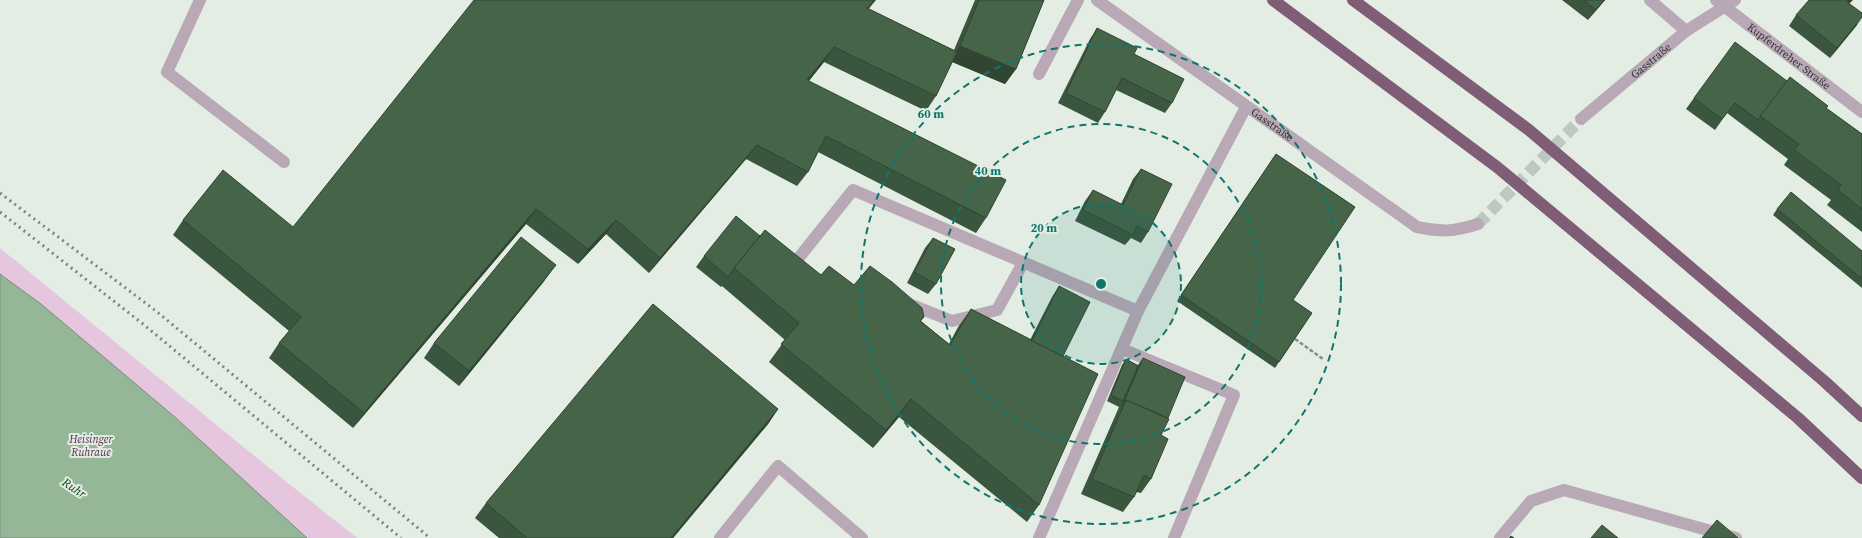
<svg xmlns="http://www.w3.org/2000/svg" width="1862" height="538" font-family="'Source Serif 4',serif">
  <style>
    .green { fill: #e6c6de }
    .water { fill: #95b798; stroke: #779079 }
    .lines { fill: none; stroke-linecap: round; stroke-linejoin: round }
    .minor-tunnel { stroke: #bfc8bf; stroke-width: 12; stroke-dasharray: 12 6; stroke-linecap: butt }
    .path { stroke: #858c85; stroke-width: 2.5; stroke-dasharray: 4 2; stroke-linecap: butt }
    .minor { stroke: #b9a8b5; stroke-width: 12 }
    .highway { stroke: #805d77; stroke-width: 12 }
    .rail { stroke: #7d847d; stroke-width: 3; stroke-dasharray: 2 4; stroke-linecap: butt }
    .wall { fill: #3b563e }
    .shaded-wall { fill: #304632 }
    .building { fill: #456448; stroke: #304632 }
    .ring { fill: none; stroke: #0f766e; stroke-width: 2; stroke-dasharray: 7 5 }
    .labels { text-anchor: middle; stroke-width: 4; stroke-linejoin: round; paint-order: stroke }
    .street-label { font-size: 11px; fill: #303430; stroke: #e3ede3 }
    .park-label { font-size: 11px; font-style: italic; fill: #58284e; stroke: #e3ede3 }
    .water-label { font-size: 12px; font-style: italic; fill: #12471d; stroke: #e3ede3 }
    .centre { fill: #0f766e; stroke: #e3ede3; stroke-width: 2 }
    .ring-label { font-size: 12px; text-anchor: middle; font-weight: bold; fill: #0f766e; stroke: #e3ede3; stroke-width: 4; stroke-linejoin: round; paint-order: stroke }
  </style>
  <rect width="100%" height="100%" fill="#e3ede3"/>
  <polygon class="green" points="0,248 268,467 357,538 0,538"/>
  <polygon class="water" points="0,274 41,304 176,418 307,538 0,538"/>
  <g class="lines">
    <polyline class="minor-tunnel" points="1478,224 1581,119"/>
    <polyline class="path" points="1295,339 1323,359"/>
    <g class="minor">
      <polyline points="200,0 167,72 284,162"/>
      <path id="s1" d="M1097,0l320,227c25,5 36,5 61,-3"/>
      <polyline points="1650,0 1686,31"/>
      <path id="s2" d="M1716,0l146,112"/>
      <polyline points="1039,74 1078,0"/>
      <path id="s3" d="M1581,119l105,-88 49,-31"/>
      <polyline points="797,260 853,190 1138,311"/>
      <polyline points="907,303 952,321 997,310 1023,263"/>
      <polyline points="1122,349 1234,395 1174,538"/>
      <polyline points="720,538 778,466 862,538"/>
      <polyline points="1039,538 1138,311 1246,107"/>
      <polyline points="1500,538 1531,501 1564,490 1736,538"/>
    </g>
    <g class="highway">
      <polyline points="1273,0 1497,167 1798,418 1862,478"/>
      <polyline points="1353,0 1529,130 1824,381 1862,416"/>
    </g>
    <g class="rail">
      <polyline points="0,193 156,311 430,538"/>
      <polyline points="0,212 143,324 401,538"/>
    </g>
  </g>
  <g class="wall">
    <polygon points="975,0 1044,0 1016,69 1005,84 952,62 936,96 926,111 824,62 809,81 986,218 976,233 818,152 808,172 797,186 746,159 649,273 606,234 578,264 526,224 353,428 269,358 279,343 289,331 173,235 183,220 293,227 868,9 954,50"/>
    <polygon points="1562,0 1605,0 1588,20"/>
    <polygon points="1851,1 1849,3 1857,25 1830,58 1789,26 1796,15"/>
    <polygon points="1097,28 1134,54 1172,103 1165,113 1116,90 1105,112 1098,123 1058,103 1090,39"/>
    <polygon points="1787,81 1826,108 1862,134 1862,232 1827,205 1831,200 1784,165 1788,159 1727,113 1715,130 1686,109 1694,98"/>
    <polygon points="1276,154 1293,300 1312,313 1275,368 1177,301"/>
    <polygon points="1141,169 1148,232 1141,243 1131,238 1125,245 1075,221 1085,201 1093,190 1121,204 1133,179"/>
    <polygon points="1777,209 1862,251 1862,288 1773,215"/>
    <polygon points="760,236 821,275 854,285 924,317 921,321 949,344 958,327 971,309 1030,340 1052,297 1059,286 1063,356 1039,505 1027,522 899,417 873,448 769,362 785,340 722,286 721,287 696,267 704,256"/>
    <polygon points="933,238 936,284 928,294 907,283 925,248"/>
    <polygon points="545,280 459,386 424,358 434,343"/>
    <polygon points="1143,358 1168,418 1161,435 1151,479 1141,493 1136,492 1134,497 1123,512 1081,494 1119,407 1107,401 1122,365 1126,359 1138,365"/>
    <polygon points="778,409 768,424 673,538 499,538 475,518 486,503"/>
  </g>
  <g class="shaded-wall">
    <polygon points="874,0 876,0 857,23 867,8"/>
    <polygon points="1604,0 1605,0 1588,20"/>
    <polygon points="1849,0 1853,0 1840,13 1847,2"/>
    <polygon points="1862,18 1857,25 1830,58 1837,48"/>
    <polygon points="960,46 1016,69 1005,84 950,61"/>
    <polygon points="834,47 824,62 797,95 807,80"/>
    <polygon points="757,145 746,159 649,273 660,258"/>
    <polygon points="536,209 526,224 353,428 364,413"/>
    <polygon points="616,220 606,234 578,264 588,249"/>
    <polygon points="556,265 545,280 459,386 469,371"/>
    <polygon points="911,399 899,417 873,448 886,430"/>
    <polygon points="778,409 768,424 673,538 671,538"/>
  </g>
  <g class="building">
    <polygon points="474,0 874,0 867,8 957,52 936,96 834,47 807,80 1006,180 986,218 826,136 808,172 757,145 660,258 616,220 588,249 536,209 364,413 279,343 301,317 183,220 223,170 293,227"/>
    <polygon points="979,0 1044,0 1016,69 960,46"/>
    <polygon points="1583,0 1604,0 1596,10"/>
    <polygon points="1809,0 1849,0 1847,2 1862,13 1862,17 1837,48 1796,15"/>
    <polygon points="1097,28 1137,48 1134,54 1184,79 1172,103 1122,78 1105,112 1066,93"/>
    <polygon points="1735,42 1787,81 1758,120 1735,103 1722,119 1694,98"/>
    <polygon points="1790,77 1828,106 1826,108 1862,134 1862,209 1838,190 1841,185 1794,150 1799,144 1760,116"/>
    <polygon points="1276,154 1355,207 1293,300 1312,313 1279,362 1181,295"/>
    <polygon points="1141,169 1172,184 1148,232 1137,226 1133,235 1083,210 1093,190 1123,205"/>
    <polygon points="1791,192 1862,251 1862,279 1777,209"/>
    <polygon points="736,216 760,236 734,268 728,277 704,256"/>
    <polygon points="765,230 821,275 829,266 854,285 870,266 892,282 922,308 924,317 920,321 950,345 971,309 1098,374 1039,505 911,399 886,430 781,344 799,323 734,268"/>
    <polygon points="521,237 556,265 469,371 434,343"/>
    <polygon points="933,238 955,249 936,284 914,272"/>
    <polygon points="1059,286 1090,302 1063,356 1030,340 1033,339"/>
    <polygon points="653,304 778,409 671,538 527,538 486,503"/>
    <polygon points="1143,358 1185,377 1168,418 1126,400 1123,404"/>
    <polygon points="1126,359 1138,366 1123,401 1111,395"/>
    <polygon points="1126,400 1169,419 1161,435 1168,439 1151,479 1144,475 1134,497 1092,479"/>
    <polygon points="1717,520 1738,538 1702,538"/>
    <polygon points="1602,525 1618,538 1591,538"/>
    <polygon points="1511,536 1514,538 1509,538"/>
  </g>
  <circle cx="1101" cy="284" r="80" fill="#0f766e" fill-opacity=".12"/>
  <g class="ring">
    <circle cx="1101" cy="284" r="80"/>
    <circle cx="1101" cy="284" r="160"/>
    <circle cx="1101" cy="284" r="240"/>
  </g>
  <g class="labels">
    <g class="street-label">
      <text dy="4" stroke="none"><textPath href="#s2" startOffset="92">Kupferdreher Straße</textPath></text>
      <text dy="4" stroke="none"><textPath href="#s3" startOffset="91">Gasstraße</textPath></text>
      <text dy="4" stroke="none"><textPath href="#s1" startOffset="215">Gasstraße</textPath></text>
    </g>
    <g class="park-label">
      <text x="91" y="443">Heisinger<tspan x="91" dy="13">Ruhraue</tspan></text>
    </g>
    <g class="water-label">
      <text transform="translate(74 488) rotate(34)" y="4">Ruhr</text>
    </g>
  </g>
  <circle cx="1101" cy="284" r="6" class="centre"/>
  <g class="ring-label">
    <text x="931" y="118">60 m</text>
    <text x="988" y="175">40 m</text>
    <text x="1044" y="232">20 m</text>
  </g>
</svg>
